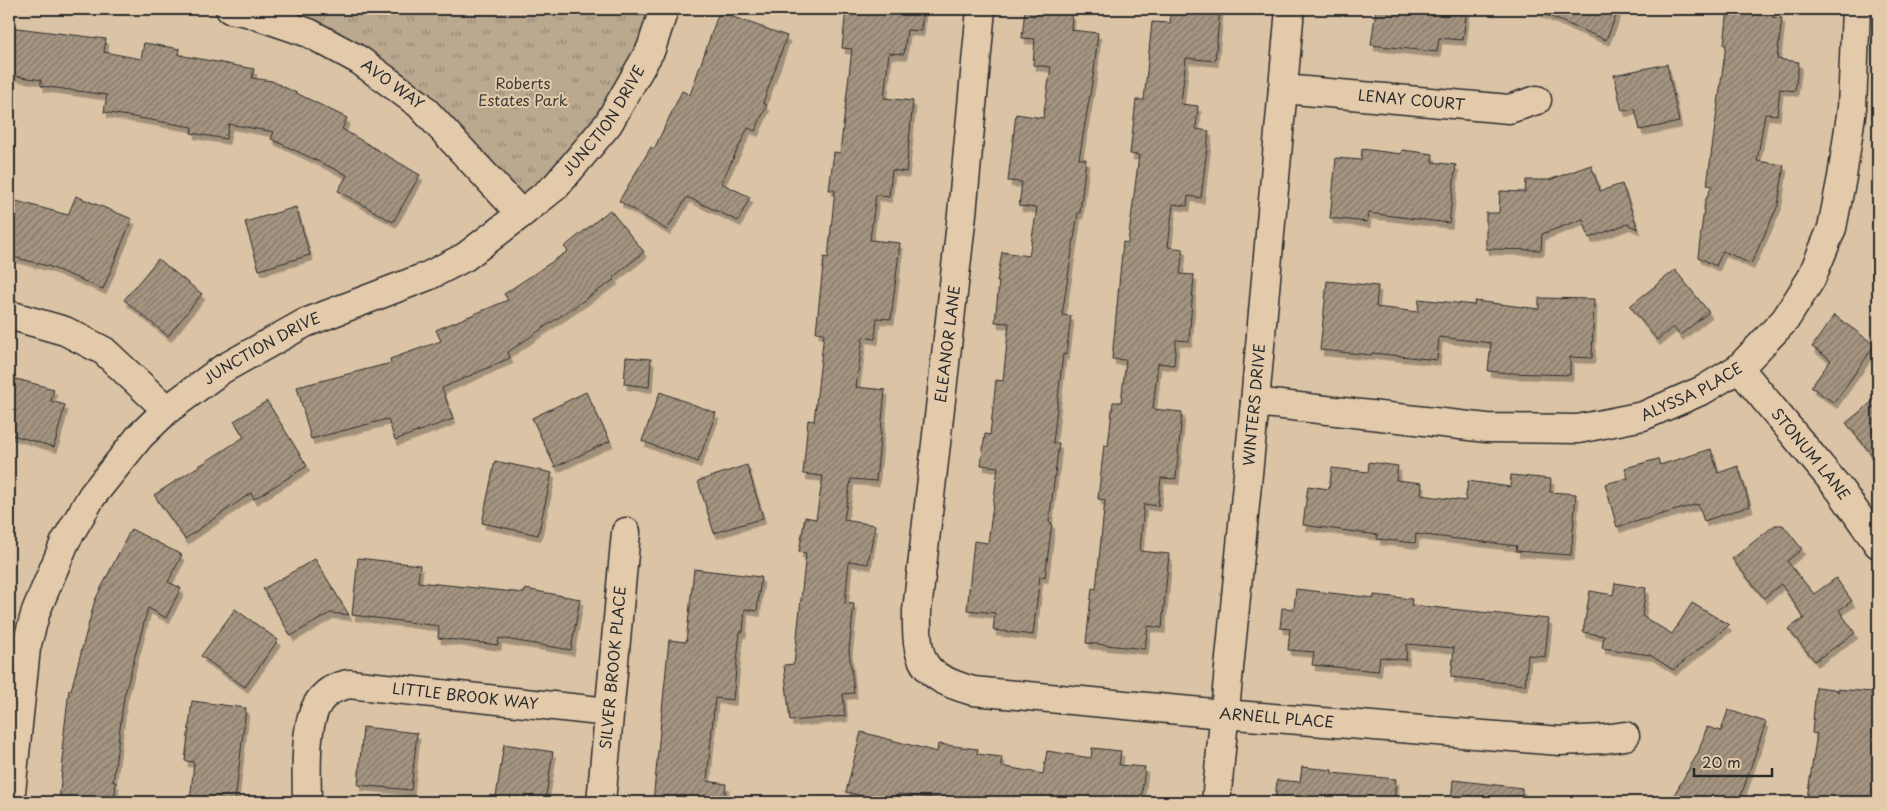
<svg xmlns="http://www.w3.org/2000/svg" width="1887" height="811" font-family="'Playpen Sans',sans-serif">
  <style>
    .grass { fill: url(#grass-tufts); stroke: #726a5d }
    .building { fill: url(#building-hatch); stroke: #2b2b2b; filter: url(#shadow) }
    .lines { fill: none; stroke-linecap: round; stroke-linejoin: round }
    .minor-casing { stroke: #2b2b2b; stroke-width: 31 }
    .minor { stroke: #e2caab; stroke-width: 28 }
    .labels { text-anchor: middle; stroke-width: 4; stroke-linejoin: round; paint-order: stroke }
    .park-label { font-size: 15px; fill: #403e3a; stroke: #e2caab }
    .street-label { font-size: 15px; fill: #2b2b2b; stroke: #e2caab }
  </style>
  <defs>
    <pattern id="grass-tufts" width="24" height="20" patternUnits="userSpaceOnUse" patternTransform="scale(1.25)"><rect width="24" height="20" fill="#baa88f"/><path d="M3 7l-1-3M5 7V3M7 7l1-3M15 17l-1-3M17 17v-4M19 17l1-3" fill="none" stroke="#978975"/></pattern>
    <pattern id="building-hatch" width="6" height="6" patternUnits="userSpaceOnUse" patternTransform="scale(1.25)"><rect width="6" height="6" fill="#a49480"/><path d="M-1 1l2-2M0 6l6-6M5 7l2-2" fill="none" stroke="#867969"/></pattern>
    <filter id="shadow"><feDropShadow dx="3" dy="5.5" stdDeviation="0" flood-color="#0004"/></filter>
  </defs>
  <rect width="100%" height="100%" fill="#dbc4a6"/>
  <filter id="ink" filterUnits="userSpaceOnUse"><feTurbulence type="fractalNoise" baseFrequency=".02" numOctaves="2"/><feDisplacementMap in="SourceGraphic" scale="10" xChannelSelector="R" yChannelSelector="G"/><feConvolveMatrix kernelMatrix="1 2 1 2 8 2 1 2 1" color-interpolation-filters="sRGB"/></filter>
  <g filter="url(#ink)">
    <polygon class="grass" points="230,9 664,9 651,49 521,214 359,60"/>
    <g class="building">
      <polygon points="846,9 923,9 921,31 907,30 904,54 889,53 884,98 913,101 906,172 892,170 889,197 876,195 870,240 900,243 891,319 877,318 875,339 863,337 856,387 885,390 876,481 851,479 844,520 875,525 868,564 849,561 845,603 854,604 849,650 854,693 843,694 845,716 790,721 784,665 794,664 806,553 799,552 805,517 816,519 823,476 803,474 808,420 814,421 824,333 816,332 824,257 828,258 835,190 829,190 834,152 840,153 852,49 842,48"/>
      <polygon points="1025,9 1072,14 1071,30 1098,33 1094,71 1079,159 1086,159 1080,213 1078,213 1062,315 1071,316 1066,355 1063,354 1053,443 1059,443 1049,522 1052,523 1045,577 1040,576 1033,635 993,630 995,613 967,610 974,541 988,543 998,467 981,465 985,434 990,435 996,380 1003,381 1009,323 995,322 999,282 997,282 1002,252 1029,256 1037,208 1019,206 1022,182 1008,181 1016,114 1043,118 1051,67 1033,65 1035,39 1022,38"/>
      <polygon points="1171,9 1220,9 1215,61 1186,58 1181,104 1198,106 1196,129 1209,131 1201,198 1188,196 1187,206 1173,204 1168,247 1183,249 1180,274 1194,275 1189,341 1176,340 1174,365 1158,363 1153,409 1182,412 1176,479 1161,478 1158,506 1144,504 1140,551 1169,554 1162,628 1148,626 1145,649 1086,643 1092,588 1096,589 1105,500 1098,499 1104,445 1108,446 1113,402 1121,402 1126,360 1112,359 1123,242 1128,243 1139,155 1130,154 1136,100 1144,100 1152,22 1170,23"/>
      <polygon points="1376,9 1467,9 1463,40 1439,38 1437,52 1371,45"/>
      <polygon points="1532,9 1619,9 1606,40"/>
      <polygon points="1728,9 1773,9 1772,17 1782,18 1777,59 1799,62 1795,91 1780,89 1777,115 1765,114 1757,161 1784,165 1778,205 1751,264 1723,251 1716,266 1698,257 1705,201 1712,186 1707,185 1726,45 1724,45"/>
      <polygon points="719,12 787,36 763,103 767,105 755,131 748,128 721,183 750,197 738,221 687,197 667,230 619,201 651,147 654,149 682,91 690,95"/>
      <polygon points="9,27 106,39 104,52 141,59 144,43 180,49 179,55 254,69 252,78 272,81 347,118 342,129 420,175 393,222 338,191 347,175 271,139 274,132 229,124 226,139 191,133 192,127 104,112 107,95 41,86 41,80 9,75"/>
      <polygon points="1667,64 1679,122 1640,130 1635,109 1622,111 1614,75"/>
      <polygon points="1362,149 1401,154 1402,150 1433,154 1432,162 1456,165 1449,223 1368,213 1367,222 1330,218 1336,158 1361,160"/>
      <polygon points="1591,165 1600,191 1622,184 1638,229 1627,224 1589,238 1583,219 1542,234 1541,250 1486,249 1486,213 1499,213 1500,191 1525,192 1526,180 1549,180"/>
      <polygon points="76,196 132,219 103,289 48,266 9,256 9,199 68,215"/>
      <polygon points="296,207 310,255 259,270 245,222"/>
      <polygon points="610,210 644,252 613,277 615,279 508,352 510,358 442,388 453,419 395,440 388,419 311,439 297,387 391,363 390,359 441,341 436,330 508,300 504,294 568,251 564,247"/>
      <polygon points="158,259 202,294 168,336 124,300"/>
      <polygon points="1675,270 1709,312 1680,335 1673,327 1657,340 1630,306"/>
      <polygon points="1327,281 1378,286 1376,307 1418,312 1419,299 1474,305 1475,301 1539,309 1539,298 1594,299 1592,358 1570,357 1570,375 1509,373 1488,371 1491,343 1439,337 1437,360 1372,353 1371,355 1320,350"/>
      <polygon points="1834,315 1875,345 1834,403 1811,387 1831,360 1812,347"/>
      <polygon points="626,357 651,359 649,387 624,384"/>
      <polygon points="9,377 54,389 51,401 65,405 54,447 9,434"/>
      <polygon points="586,392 610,441 555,467 532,418"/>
      <polygon points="660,392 716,413 698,462 642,441"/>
      <polygon points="1878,397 1878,462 1846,423"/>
      <polygon points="267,401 307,466 254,499 251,493 185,539 154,495 244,437 234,421"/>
      <polygon points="1711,449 1718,473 1738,466 1750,506 1704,521 1698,504 1617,527 1605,484 1628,478 1625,468 1658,459 1660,465"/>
      <polygon points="495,461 552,473 538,535 482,523"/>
      <polygon points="1369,462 1398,466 1396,480 1422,483 1421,495 1465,501 1468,481 1510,487 1511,475 1551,479 1550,492 1576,494 1571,555 1516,551 1517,546 1416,534 1415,543 1377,539 1378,535 1303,525 1308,486 1329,489 1332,468 1368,472"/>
      <polygon points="747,465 763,518 714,533 698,481"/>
      <polygon points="1775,525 1783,525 1802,549 1787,561 1814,594 1836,578 1852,601 1839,610 1855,633 1815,661 1788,629 1804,618 1781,584 1764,598 1732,559"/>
      <polygon points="131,529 182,555 168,582 181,588 166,618 148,608 124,697 113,782 116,782 114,802 59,802 64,750 62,750 69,690 71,690 95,600"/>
      <polygon points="358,558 420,565 418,582 524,593 525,589 580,599 571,650 499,638 498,645 438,638 439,626 352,615"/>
      <polygon points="315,559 349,615 330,613 291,636 263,589"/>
      <polygon points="694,569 761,577 757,611 745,609 743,632 740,632 733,700 715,698 707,781 726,784 724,802 653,802 669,640 686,642"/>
      <polygon points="1615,583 1646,588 1642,616 1672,634 1692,603 1729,625 1673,670 1650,655 1602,648 1604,636 1583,632 1590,591 1613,595"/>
      <polygon points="1296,589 1374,598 1374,595 1412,599 1411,605 1549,619 1545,657 1528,655 1525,685 1451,677 1454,648 1407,644 1406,660 1380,657 1378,671 1312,665 1314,652 1288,650 1290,629 1280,628 1282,608 1294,609"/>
      <polygon points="235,609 278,640 245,687 201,656"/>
      <polygon points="1816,687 1834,689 1839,692 1837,689 1872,692 1875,688 1873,715 1878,715 1878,773 1874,802 1822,802 1823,800 1807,798 1817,734 1812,733"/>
      <polygon points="192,701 246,708 235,802 190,802 194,762 185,761"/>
      <polygon points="1728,710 1766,722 1739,802 1670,802 1698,753 1707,727 1721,731"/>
      <polygon points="363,727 417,733 411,790 358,785"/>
      <polygon points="861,732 937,752 938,744 978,749 977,754 1002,757 1001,766 1043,774 1047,751 1091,758 1092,748 1121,751 1119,765 1145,767 1141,802 969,802 898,794 896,802 886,802 846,792"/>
      <polygon points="504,744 553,752 545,802 532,802 496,797"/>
      <polygon points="1302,767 1332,770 1332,773 1396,779 1394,802 1275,802 1277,780 1300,782"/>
      <polygon points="1453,780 1522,788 1522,802 1451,802"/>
    </g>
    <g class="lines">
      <g class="minor-casing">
        <g id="minor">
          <path id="s1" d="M230,9l17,3 62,21 50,27 60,44 102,110"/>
          <path id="s2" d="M981,9l-19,205 -45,397c-1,51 4,65 56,80l250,23 337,27 44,-2 21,-3"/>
          <path id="s3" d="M1283,89l226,20 28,-9"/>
          <polyline points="9,315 65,331 104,351 167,410"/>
          <path id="s4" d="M1739,368l101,122 38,54"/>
          <path id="s5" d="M1255,402l232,26 91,1 65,-13 60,-26 36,-22 46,-48 26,-41 21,-51 10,-51 10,-69 4,-99"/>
          <path id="s6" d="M10,802l16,-154 10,-37 29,-69 27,-46 48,-60 27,-26 54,-40 84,-47 123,-47 37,-19 56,-43 35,-28 52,-62 43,-75 13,-40"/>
          <path id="s7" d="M307,802c0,-28 -5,-88 18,-107 7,-7 15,-9 24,-11l260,28"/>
          <path id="s8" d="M601,802l25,-270"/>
          <path id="s9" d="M1216,802l39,-400 35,-393"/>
        </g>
      </g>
      <use href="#minor" class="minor"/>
    </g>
  </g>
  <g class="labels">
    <g class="park-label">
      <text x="523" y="89">Roberts<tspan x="523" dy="17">Estates Park</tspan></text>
    </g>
    <g class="street-label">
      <text dy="5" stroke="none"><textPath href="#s1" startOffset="181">AVO WAY</textPath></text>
      <text dy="5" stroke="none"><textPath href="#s3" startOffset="129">LENAY COURT</textPath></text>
      <text dy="5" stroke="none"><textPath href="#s6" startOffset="969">JUNCTION DRIVE</textPath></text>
      <text transform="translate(948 344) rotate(-83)" y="5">ELEANOR LANE</text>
      <text dy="5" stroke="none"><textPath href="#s6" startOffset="549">JUNCTION DRIVE</textPath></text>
      <text dy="5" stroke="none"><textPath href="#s5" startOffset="445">ALYSSA PLACE</textPath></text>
      <text dy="5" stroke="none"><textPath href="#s9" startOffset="399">WINTERS DRIVE</textPath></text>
      <text dy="5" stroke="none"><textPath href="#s4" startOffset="112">STONUM LANE</textPath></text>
      <text dy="5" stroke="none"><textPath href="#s8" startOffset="135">SILVER BROOK PLACE</textPath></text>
      <text dy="5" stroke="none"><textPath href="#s7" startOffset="255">LITTLE BROOK WAY</textPath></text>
      <text dy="5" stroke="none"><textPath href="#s2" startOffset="1021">ARNELL PLACE</textPath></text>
    </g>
  </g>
  <rect width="1887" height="811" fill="none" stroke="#e2caab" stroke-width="30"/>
  <rect x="15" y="15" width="1857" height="781" fill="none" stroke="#2b2b2b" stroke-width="2" filter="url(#ink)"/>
  <path d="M1694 768v8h78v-8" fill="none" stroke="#2b2b2b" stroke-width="2.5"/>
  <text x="1702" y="768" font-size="15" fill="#2b2b2b" stroke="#e2caab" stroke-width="4" paint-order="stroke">20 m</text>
</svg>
